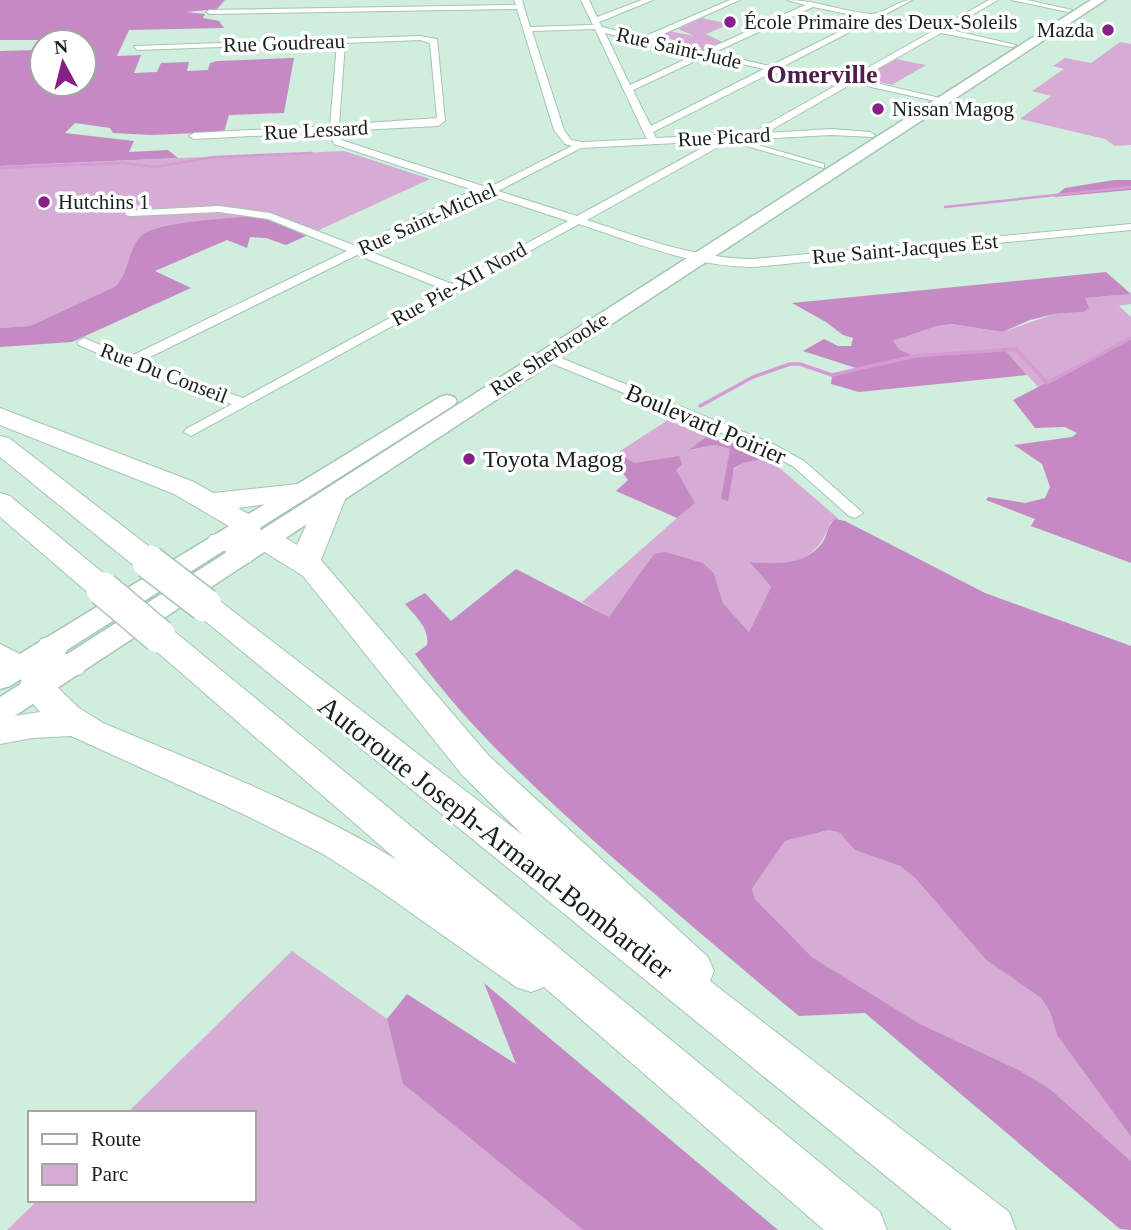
<svg xmlns="http://www.w3.org/2000/svg" width="1131" height="1230" font-family="'Times New Roman',serif">
  <style>
    .green { fill: #d6acd4 }
    .forest { fill: #c58ac3; fill-rule: evenodd }
    .lines { fill: none; stroke-linecap: round; stroke-linejoin: round }
    .stream-far1 { stroke: #d69ad4; stroke-width: 2.5 }
    .stream { stroke: #d69ad4; stroke-width: 3.5 }
    .minor-casing { stroke: #a6c4b4; stroke-width: 2 }
    .primary-casing { stroke: #a6c4b4; stroke-width: 3 }
    .motorway-casing { stroke: #a6c4b4; stroke-width: 2 }
    .minor { fill: #fff; fill-rule: evenodd }
    .primary { fill: #fff; fill-rule: evenodd }
    .motorway { fill: #fff; fill-rule: evenodd }
    .motorway-bridge-casing { stroke: #a6c4b4; stroke-width: 36; stroke-linecap: butt }
    .motorway-bridge { stroke: #fff; stroke-width: 33 }
    .poi-dot { fill: #862087; stroke: #fff; stroke-width: 2.5 }
    .labels { text-anchor: middle; stroke-width: 7; stroke-linejoin: round; paint-order: stroke }
    .far-poi-label { font-size: 21px; fill: #17221c; stroke: #fff; text-anchor: start }
    .far-street-label { font-size: 21px; fill: #17221c; stroke: #fff }
    .street-label { font-size: 24px; fill: #17221c; stroke: #fff }
    .poi-label { font-size: 24px; fill: #17221c; stroke: #fff; text-anchor: start }
    .far-district-label { font-size: 26px; font-weight: bold; fill: #4d1d4d; stroke: #fff }
    .near-street-label { font-size: 28px; fill: #17221c; stroke: #fff }
  </style>
  <rect width="100%" height="100%" fill="#cfeedd"/>
  <g class="green">
    <polygon points="702,18 730,24 706,34 724,43 701,51 651,39 669,31 694,36 678,29"/>
    <polygon points="1120,42 1131,44 1131,145 1115,146 1105,139 1020,119 1051,96 1032,91 1064,69 1053,66 1065,58 1091,63"/>
    <polygon points="896,59 926,65 892,85 862,78"/>
    <polygon points="344,151 430,179 306,236 272,222 139,238 122,278 114,287 30,326 0,328 0,166"/>
    <polygon points="1131,294 1131,304 1119,306 1131,317 1131,338 1038,387 1005,350 915,356 900,350 893,341 937,326 952,324 1002,332 1054,314 1083,312 1084,298"/>
    <path d="M668,420l37,16 -14,14 24,-5 15,4 3,25 1,-5 10,-6 24,-5 71,61 -8,3c-16,42 -39,44 -80,40l20,25 -22,45 -26,-29 -9,-30 -11,-10 -49,-9 -44,64 -28,-16 112,-99 -51,-39 -8,-1 -18,-10z"/>
    <polygon points="829,830 840,833 856,850 900,866 915,878 986,960 1041,998 1050,1012 1057,1035 1131,1137 1131,1161 1050,1089 1019,1070 920,1024 812,957 755,899 752,889 785,841"/>
    <polygon points="292,951 387,1019 403,1084 583,1230 7,1230 38,1200 254,1200 254,1113 127,1113"/>
  </g>
  <g class="forest">
    <path d="M0,0h225l-8,9 -31,3 19,2 -2,4 16,3 5,7 -95,2 -12,26 24,-1 -7,18 23,-1 4,-9 28,-1 -2,9 21,-1 2,-7 7,-2 77,-3 -10,55 -55,2 -5,17 -73,3 -38,-2 -3,-5 -35,-5 -10,10 69,8 -5,11 39,-2 10,8 -178,8v-115l34,-1 7,-10h-41zM42,42h42v42h-42z"/>
    <polygon points="1114,180 1131,180 1131,190 1054,197 1065,188"/>
    <path d="M252,216l22,5 32,15 -20,9 -20,-7 -16,-1 -3,11 -20,-8 -72,31 36,17 -119,54 -72,5v-19l30,-2 84,-39c15,-12 13,-34 25,-49 14,-17 89,-19 113,-22z"/>
    <polygon points="1106,272 1131,294 1085,298 1089,308 1083,312 1054,314 1030,320 1002,332 952,324 937,326 893,341 900,350 915,356 1005,350 1027,375 859,392 831,384 832,375 859,369 803,351 824,339 838,346 851,346 853,338 843,335 826,322 792,303"/>
    <polygon points="1131,338 1131,563 1031,526 1035,519 986,500 988,497 1025,503 1045,498 1050,487 1042,464 1014,445 1072,437 1077,433 1065,427 1035,428 1013,400"/>
    <polygon points="710,433 768,458 744,463 734,468 728,501 721,499 730,449 715,445 689,450"/>
    <polygon points="617,453 635,463 679,456 682,464 676,470 695,503 677,518 616,491 628,480 611,457"/>
    <path d="M835,519l10,2 140,72 146,53v491l-74,-102 -7,-23 -9,-14 -55,-38 -71,-82 -15,-12 -45,-16 -15,-17 -11,-3 -44,11 -33,48 3,10 57,58 108,67 99,46 31,19 81,72v69l-11,-1 -255,-216 -66,3c-63,-52 -125,-105 -187,-159 -71,-63 -141,-126 -197,-203l12,-9c3,-17 -12,-29 -22,-41l20,-11 26,28 65,-52 93,48 45,-63 11,-2 38,11 11,10 9,30 26,29 22,-45 -21,-25c26,2 55,4 72,-19 6,-8 5,-18 13,-24z"/>
    <polygon points="484,983 778,1230 583,1230 403,1084 387,1019 407,994 516,1064"/>
  </g>
  <g class="lines">
    <g class="stream-far1">
      <polyline points="0,168 124,163 155,167 214,157 312,153"/>
      <polyline points="945,207 1131,187"/>
    </g>
    <polyline class="stream" points="700,406 753,377 790,364 800,364 832,375 915,356 1016,349 1047,383 1131,338"/>
    <g class="minor-casing">
      <g id="minor">
        <path d="M514,0h8l8,27 63,-2 -12,-25h8l8,17 45,-17h11l-54,22 3,5 41,10 87,-37h10l-88,39 52,12 101,-46 -18,-5c30,0 53,11 83,14 14,1 27,-14 42,-14l-30,16 57,12 50,-28h9l-51,29 69,16 -4,2 -71,-14 -82,46 85,20v4l-91,-20 -87,50 65,-4 39,3 5,3 -2,2 -42,-2 -91,5 84,24v4l-95,-27 -142,79c55,18 109,39 167,39l377,-35v6l-377,37c-61,0 -118,-24 -175,-43l-388,212 -7,-4 2,-3 46,-25 -108,-39 -45,-20 -2,-3 7,-4 45,19 218,-106 -79,-32 -49,-7 -89,4 -4,-1v-4l93,-5 51,7 86,33 117,-56 -139,-46 -4,-12 -136,7 -5,-3 5,-3 136,-7 7,-83 -200,7 -3,-4 286,-10 17,3 8,82 -7,5 -99,5 2,9 145,47 8,-2 78,-39 -7,-2 -11,-14 -37,-121 -307,5 -4,-2 4,-2 306,-5zM813,7l54,11 -97,48 -57,-13zM875,19l58,12 -91,51 -62,-14zM595,29l48,102 4,8 -64,3 -12,-2 -7,-10 -32,-99zM605,33l92,21 -67,31zM420,40l10,3 7,75 -98,7 6,-82zM706,56l58,13 -113,57 -18,-36zM773,72l62,14 -83,47 -96,5 -3,-6zM715,141l-138,75 -79,-25 83,-43zM485,194l83,27 -116,63 -86,-34zM357,255l86,34 -200,109 -103,-36z"/>
        <polygon points="1011,0 1027,0 1072,10 1068,12"/>
        <polygon points="546,352 773,444 804,461 863,513 855,518 849,516 794,467 763,450 541,359 541,353"/>
      </g>
    </g>
    <g class="primary-casing">
      <g id="primary">
        <polygon points="1091,0 1105,0 10,719 0,722 0,697"/>
        <polygon points="447,395 454,397 457,401 454,405 10,686 0,689 0,666 440,397"/>
      </g>
    </g>
    <g class="motorway-casing">
      <g id="motorway">
        <polygon points="0,408 194,482 213,493 298,484 308,486 312,492 308,498 238,508 257,519 261,525 260,530 276,532 297,545 322,491 332,489 342,491 346,497 321,560 489,756 708,957 714,971 710,981 1009,1212 1016,1230 952,1230 194,612 189,605 194,598 205,594 216,598 524,836 463,776 303,576 260,549 256,549 251,562 240,565 229,562 225,555 226,551 211,549 206,542 211,535 231,532 232,528 174,494 0,425"/>
        <polygon points="0,436 9,438 160,555 164,562 160,569 149,572 138,569 0,457"/>
        <polygon points="0,493 10,496 114,582 118,589 114,596 103,599 92,596 0,517"/>
        <path d="M159,625l11,3 710,584 7,18h-63l-280,-243 -13,5 -15,-5 -140,-99 -53,-34 -80,-40 -172,-78 -39,2 -32,6v-26l40,-6 -21,-25 3,-7 -22,-8v-28l24,12h8l9,-17 11,-3 11,3 5,8 -3,7 17,4 5,8 -5,8 -26,4 -2,6 25,24 24,15c100,42 202,81 294,137l-249,-216 -5,-8 5,-8z"/>
      </g>
    </g>
    <use href="#minor" class="minor"/>
    <use href="#primary" class="primary"/>
    <use href="#motorway" class="motorway"/>
    <g class="motorway-bridge-casing">
      <g id="motorway-bridge">
        <polyline points="149,562 205,605"/>
        <polyline points="103,589 159,636"/>
      </g>
    </g>
    <use href="#motorway-bridge" class="motorway-bridge"/>
  </g>
  <g class="poi-dot">
    <circle cx="730" cy="22" r="7"/>
    <circle cx="1108" cy="30" r="7"/>
    <circle cx="878" cy="109" r="7"/>
    <circle cx="44" cy="202" r="7"/>
    <circle cx="469" cy="459" r="7"/>
  </g>
  <g class="labels">
    <g class="far-poi-label">
      <text x="744" y="29">École Primaire des Deux-Soleils</text>
      <text x="1094" y="37" text-anchor="end">Mazda</text>
      <text x="892" y="116">Nissan Magog</text>
      <text x="58" y="209">Hutchins 1</text>
    </g>
    <g class="far-street-label">
      <text transform="translate(284 43) rotate(-2)" y="7">Rue Goudreau</text>
      <text transform="translate(679 48) rotate(13)" y="7">Rue Saint-Jude</text>
      <text transform="translate(316 130) rotate(-3)" y="7">Rue Lessard</text>
      <text transform="translate(724 137) rotate(-3)" y="7">Rue Picard</text>
      <text transform="translate(427 219) rotate(-24)" y="7">Rue Saint-Michel</text>
      <text transform="translate(905 249) rotate(-5)" y="7">Rue Saint-Jacques Est</text>
      <text transform="translate(459 284) rotate(-29)" y="7">Rue Pie-XII Nord</text>
      <text transform="translate(549 354) rotate(-33)" y="7">Rue Sherbrooke</text>
      <text transform="translate(164 373) rotate(21)" y="7">Rue Du Conseil</text>
    </g>
    <g class="street-label">
      <text transform="translate(706 424) rotate(23)" y="8">Boulevard Poirier</text>
    </g>
    <g class="poi-label">
      <text x="483" y="467">Toyota Magog</text>
    </g>
    <g class="far-district-label">
      <text x="822" y="83">Omerville</text>
    </g>
    <g class="near-street-label">
      <text transform="translate(496 837) rotate(38)" y="10">Autoroute Joseph-Armand-Bombardier</text>
    </g>
  </g>
  <rect x="28" y="1111" width="228" height="91" fill="#ffffff" stroke="#a2a7a4" stroke-width="2"/>
  <rect x="42" y="1134" width="35" height="10" fill="#ffffff" stroke="#a2a7a4" stroke-width="2"/>
  <text x="91" y="1146" font-size="21" fill="#17221c">Route</text>
  <rect x="42" y="1164" width="35" height="21" fill="#d6acd4" stroke="#a2a7a4" stroke-width="2"/>
  <text x="91" y="1181" font-size="21" fill="#17221c">Parc</text>
  <g transform="translate(63 63) rotate(353)"><circle r="33" fill="#ffffff" stroke="#a2a7a4" stroke-width="2"/>
  <path d="M0-5L12 26L0 18L-12 26Z" fill="#862087"/>
  <text y="-10" font-size="19" font-weight="bold" text-anchor="middle" fill="#17221c">N</text>
  </g>
</svg>
